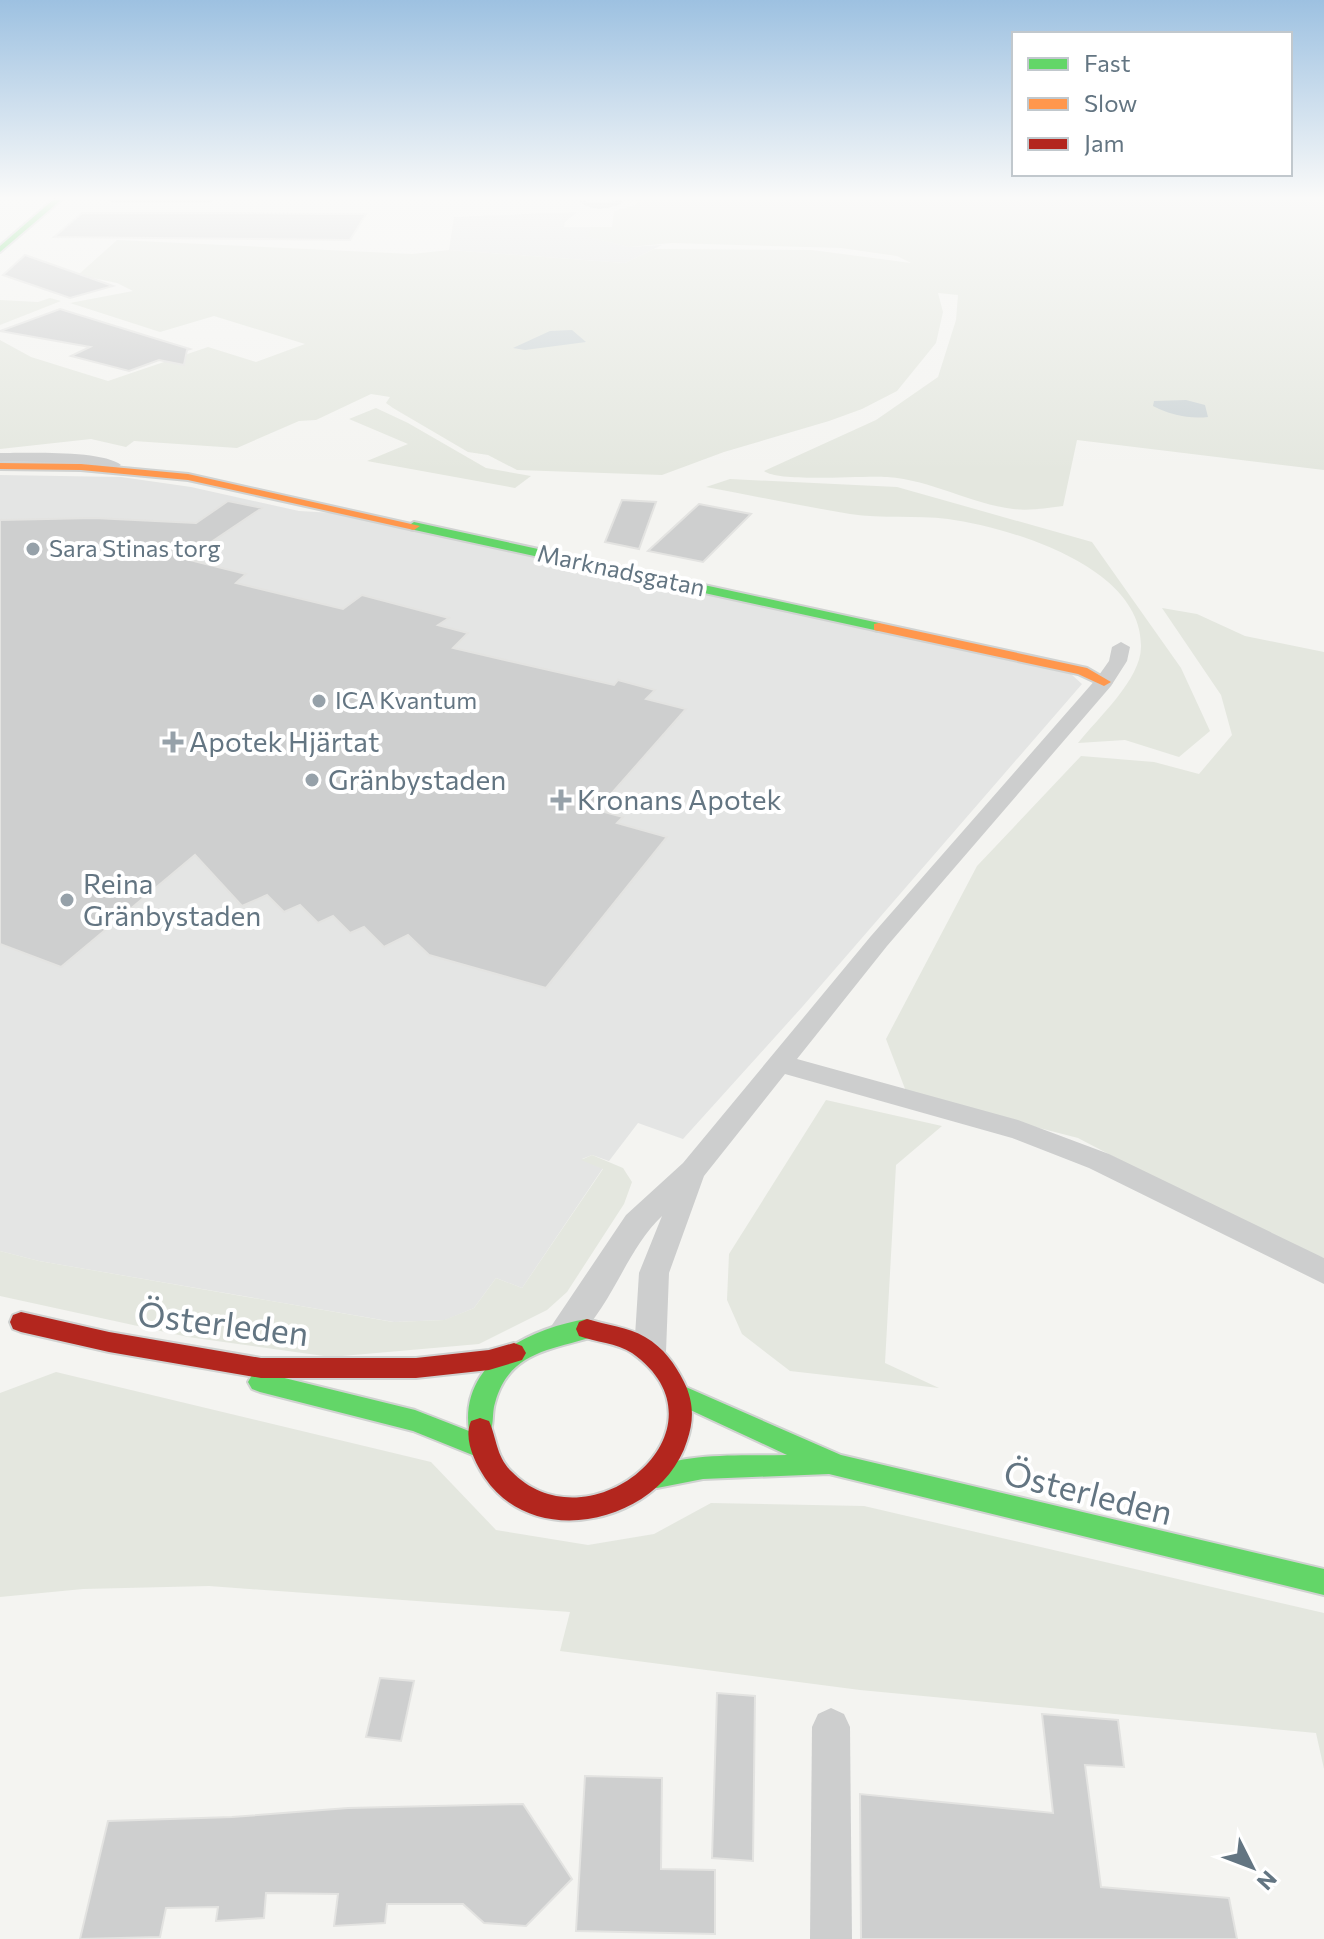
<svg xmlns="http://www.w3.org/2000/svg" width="1324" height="1939" font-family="Commissioner,sans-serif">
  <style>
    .built { fill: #e4e5e4 }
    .green { fill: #e4e7df }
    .water { fill: #ccd4d6 }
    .building { fill: #cecfcf; stroke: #e3e3e1; stroke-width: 2 }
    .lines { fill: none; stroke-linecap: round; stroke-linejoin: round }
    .fast-casing { stroke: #d0d2d1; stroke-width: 4 }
    .slow-casing { stroke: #d0d2d1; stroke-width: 4 }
    .jam-casing { stroke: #d0d2d1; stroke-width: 4 }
    .street { fill: #cdcece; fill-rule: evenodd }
    .fast { fill: #63d668; fill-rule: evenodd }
    .slow { fill: #ff974d; fill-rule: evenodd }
    .jam { fill: #b3261e; fill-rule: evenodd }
    .poi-dot { fill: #96a1a9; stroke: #fff; stroke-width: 3 }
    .labels { text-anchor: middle; stroke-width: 8; stroke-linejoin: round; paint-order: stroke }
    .far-poi-label { font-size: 24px; fill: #637582; stroke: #fff; text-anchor: start }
    .far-street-label { font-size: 24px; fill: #637582; stroke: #fff }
    .poi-label { font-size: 28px; fill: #637582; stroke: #fff; text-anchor: start }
    .near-street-label { font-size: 34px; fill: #637582; stroke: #fff }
  </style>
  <rect width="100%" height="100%" fill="#f4f4f1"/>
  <g class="built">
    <polygon points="577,212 565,222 564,227 591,227 589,237 629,247 662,245 625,263 449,250 454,217"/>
    <polygon points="0,475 121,477 191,487 299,511 334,513 1071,674 1082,684 803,1006 683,1139 638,1123 609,1161 592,1155 582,1159 603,1168 522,1288 496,1278 474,1308 445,1320 394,1322 39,1261 0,1251"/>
  </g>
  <g class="green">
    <path d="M638,200h686v270l-247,-30 -14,66c-17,2 -34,5 -50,3 -42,-5 -81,-29 -126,-32 -25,-2 -107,6 -123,-6l112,-51 62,-43 18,-57 2,-25 -20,-2 5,19 -7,31 -39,48 -35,18 -33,12 -105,31 -62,23 -145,-5 -29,-15 -20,-3 -75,-44 -7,-5 4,-6 -19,-3 -55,26 -17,1 -62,27 -103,-7 -8,6 -35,-8 -91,10v-109l31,17 77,24 100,-34 48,15 49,-18 -91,-28 -54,16 -90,-29 63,-12 -16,-8 -39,-8 39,-35 295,14 37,-4 176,13 29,-14 158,1 99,13 -14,-7 -56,-8 -169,-5 -43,4 -41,-10 3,-10h21l2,-16 22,-6z"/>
    <polygon points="50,298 61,301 0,325 0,300 38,302"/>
    <polygon points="376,408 408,423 486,468 531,476 515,488 367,461 408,444 349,419"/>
    <path d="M730,479l167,8 195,55 89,126 29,63 -31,26 -54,-17 -47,3c20,-25 63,-64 63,-96 2,-80 -129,-119 -193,-128 -32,-4 -66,0 -98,-5 -48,-8 -96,-18 -144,-27z"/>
    <polygon points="1162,608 1197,614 1245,636 1324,652 1324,1258 1269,1238 1078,1138 907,1094 886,1039 977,866 1081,756 1154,762 1199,774 1232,735 1221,695"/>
    <polygon points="826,1100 942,1126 896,1165 885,1363 939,1388 790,1371 742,1334 727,1300 729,1254"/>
    <polygon points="592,1155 623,1168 632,1182 624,1204 567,1292 547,1310 479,1344 331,1357 188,1337 0,1296 0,1251 39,1261 393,1322 444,1320 474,1308 496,1278 522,1288 603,1169 581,1160"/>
    <polygon points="56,1372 431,1462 496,1530 588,1545 654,1534 711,1503 864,1506 1324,1613 1324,1769 1316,1733 860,1690 560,1651 570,1612 209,1586 83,1589 0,1597 0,1393"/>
  </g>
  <g class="water">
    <polygon points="572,330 586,342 525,350 513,348 550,331"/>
    <path d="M1186,400l19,5 3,12c-20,2 -37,-2 -55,-11l1,-5z"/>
  </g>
  <g class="building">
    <polygon points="82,213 234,213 366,214 350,240 54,237"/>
    <polygon points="25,255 113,286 70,298 3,275"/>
    <polygon points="60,309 157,339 190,349 187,350 184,365 159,360 129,371 71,356 90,347 0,331"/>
    <polygon points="622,500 656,502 639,549 605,542"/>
    <polygon points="228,501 262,508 186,559 246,574 236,583 343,609 362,595 449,618 438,625 468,633 453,648 614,685 618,680 655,690 646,699 686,709 597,810 623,817 617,823 667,837 546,988 429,955 408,935 384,947 364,927 350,933 333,916 318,923 300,905 284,912 267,895 242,906 195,855 61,967 0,944 0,520 94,518 196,523"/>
    <polygon points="699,504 751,514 703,562 648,551"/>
    <polygon points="380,1678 414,1681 401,1741 366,1737"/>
    <polygon points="717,1693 755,1696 753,1861 712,1858"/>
    <polygon points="1042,1714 1118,1720 1124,1767 1085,1765 1101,1887 1229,1898 1237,1939 861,1939 860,1794 1053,1813"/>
    <polygon points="585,1776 662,1778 661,1869 715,1870 715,1934 576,1931"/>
    <polygon points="523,1804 572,1879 526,1926 484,1923 463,1904 387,1904 385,1923 334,1926 338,1894 266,1893 264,1918 216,1921 218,1907 166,1908 160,1937 80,1939 108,1821 232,1817 348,1808"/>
  </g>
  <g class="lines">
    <g class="fast-casing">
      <g id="fast">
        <polygon points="53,200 61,200 0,252 0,246"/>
        <polygon points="414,522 879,623 886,627 879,631 410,529 408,526"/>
        <path d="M587,1319l8,3 3,7 -3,7c-41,14 -86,14 -100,67 -4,12 1,26 -10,35l7,9 -3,8 -9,3 -67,-27 -153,-39 -8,-3 -4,-7 4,-7 8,-3 155,38 54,21c-10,-69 61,-103 118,-112z"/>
        <path d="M679,1384l162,71 483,114v26l-495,-121 -126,5 -46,9 -9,-3 -4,-8 4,-8c44,-17 93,-13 139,-14l-116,-54 -4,-7 4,-7z"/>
      </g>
    </g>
    <g class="slow-casing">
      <g id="slow">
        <polygon points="0,463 81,464 188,474 420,526 414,530 188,480 81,470 0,469"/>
        <polygon points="879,623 1087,668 1111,682 1104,686 1078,674 874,630 874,624"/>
      </g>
    </g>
    <g class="jam-casing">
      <g id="jam">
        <polygon points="21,1312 109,1332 261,1358 416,1358 489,1350 514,1343 522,1346 526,1353 522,1360 489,1370 416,1378 261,1378 109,1352 21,1332 13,1329 10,1322 13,1315"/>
        <path d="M587,1319c19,6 41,8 58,18 19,11 30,27 39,45 10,20 10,39 3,59 -25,80 -151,112 -202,37 -10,-15 -22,-39 -14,-57l9,-3 9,3c8,18 7,35 22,50 78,81 227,-43 121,-118 -15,-10 -37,-11 -53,-17l-3,-7 3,-7z"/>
      </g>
    </g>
    <g class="street">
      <polygon points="108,200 215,200 210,203 113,203"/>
      <path d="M578,200l20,3 24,-3v3c-13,7 -33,9 -44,-3z"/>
      <path d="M0,453c27,0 103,-3 121,12l-7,4 -37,-6 -77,-2z"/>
      <path d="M1121,642l9,5 -3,14 -16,25 -224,260 -90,113 221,61 91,34 215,104v26l-235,-116 -77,-30 -227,-64 -81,102 -35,97 -3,79 -5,9 -11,4 -11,-4 -5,-9 5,-79 23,-57c-36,34 -51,93 -87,123 -8,6 -14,4 -23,1l-4,-9 78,-116 57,-52 188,-227 226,-258 12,-17 3,-14z"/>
      <polygon points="831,1708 844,1714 850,1727 852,1939 810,1939 812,1727 818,1714"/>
    </g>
    <use href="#fast" class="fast"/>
    <use href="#slow" class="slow"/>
    <use href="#jam" class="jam"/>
  </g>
  <linearGradient id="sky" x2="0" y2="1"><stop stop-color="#9dc1e1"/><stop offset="0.42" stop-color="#fafaf9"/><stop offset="1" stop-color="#fafaf9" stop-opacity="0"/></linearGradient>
  <rect width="1324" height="471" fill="url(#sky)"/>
  <g class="poi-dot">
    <circle cx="33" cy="549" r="8"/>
    <circle cx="319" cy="701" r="8"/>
    <path d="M169 730h8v8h8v8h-8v8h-8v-8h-8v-8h8z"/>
    <circle cx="312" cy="780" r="8"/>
    <path d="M557 788h8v8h8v8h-8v8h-8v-8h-8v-8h8z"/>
    <circle cx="67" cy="900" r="8"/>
  </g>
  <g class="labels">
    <g class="far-poi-label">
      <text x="49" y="557">Sara Stinas torg</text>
      <text x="335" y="709">ICA Kvantum</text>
    </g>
    <g class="far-street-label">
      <text transform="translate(621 571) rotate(12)" y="8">Marknadsgatan</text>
    </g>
    <g class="poi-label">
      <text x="189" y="752">Apotek Hjärtat</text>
      <text x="328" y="790">Gränbystaden</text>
      <text x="577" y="810">Kronans Apotek</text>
      <text x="83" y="894">Reina<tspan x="83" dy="32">Gränbystaden</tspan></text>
    </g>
    <g class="near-street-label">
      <text transform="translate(223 1324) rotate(7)" y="12">Österleden</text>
      <text transform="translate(1088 1493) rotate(14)" y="12">Österleden</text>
    </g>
  </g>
  <rect x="1012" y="32" width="280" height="144" fill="#ffffff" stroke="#c1c8cd" stroke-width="2"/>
  <rect x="1028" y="58" width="40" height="12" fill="#63d668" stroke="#c1c8cd" stroke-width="2"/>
  <text x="1084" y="72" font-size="24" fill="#637582">Fast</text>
  <rect x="1028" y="98" width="40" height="12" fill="#ff974d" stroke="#c1c8cd" stroke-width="2"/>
  <text x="1084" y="112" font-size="24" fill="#637582">Slow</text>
  <rect x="1028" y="138" width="40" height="12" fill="#b3261e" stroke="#c1c8cd" stroke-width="2"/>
  <text x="1084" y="152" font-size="24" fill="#637582">Jam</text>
  <g transform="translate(1252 1867) rotate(132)" stroke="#ffffff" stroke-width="6" paint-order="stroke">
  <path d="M0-6L14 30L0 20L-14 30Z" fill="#637582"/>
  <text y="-12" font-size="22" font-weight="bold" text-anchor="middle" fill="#637582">N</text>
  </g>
</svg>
